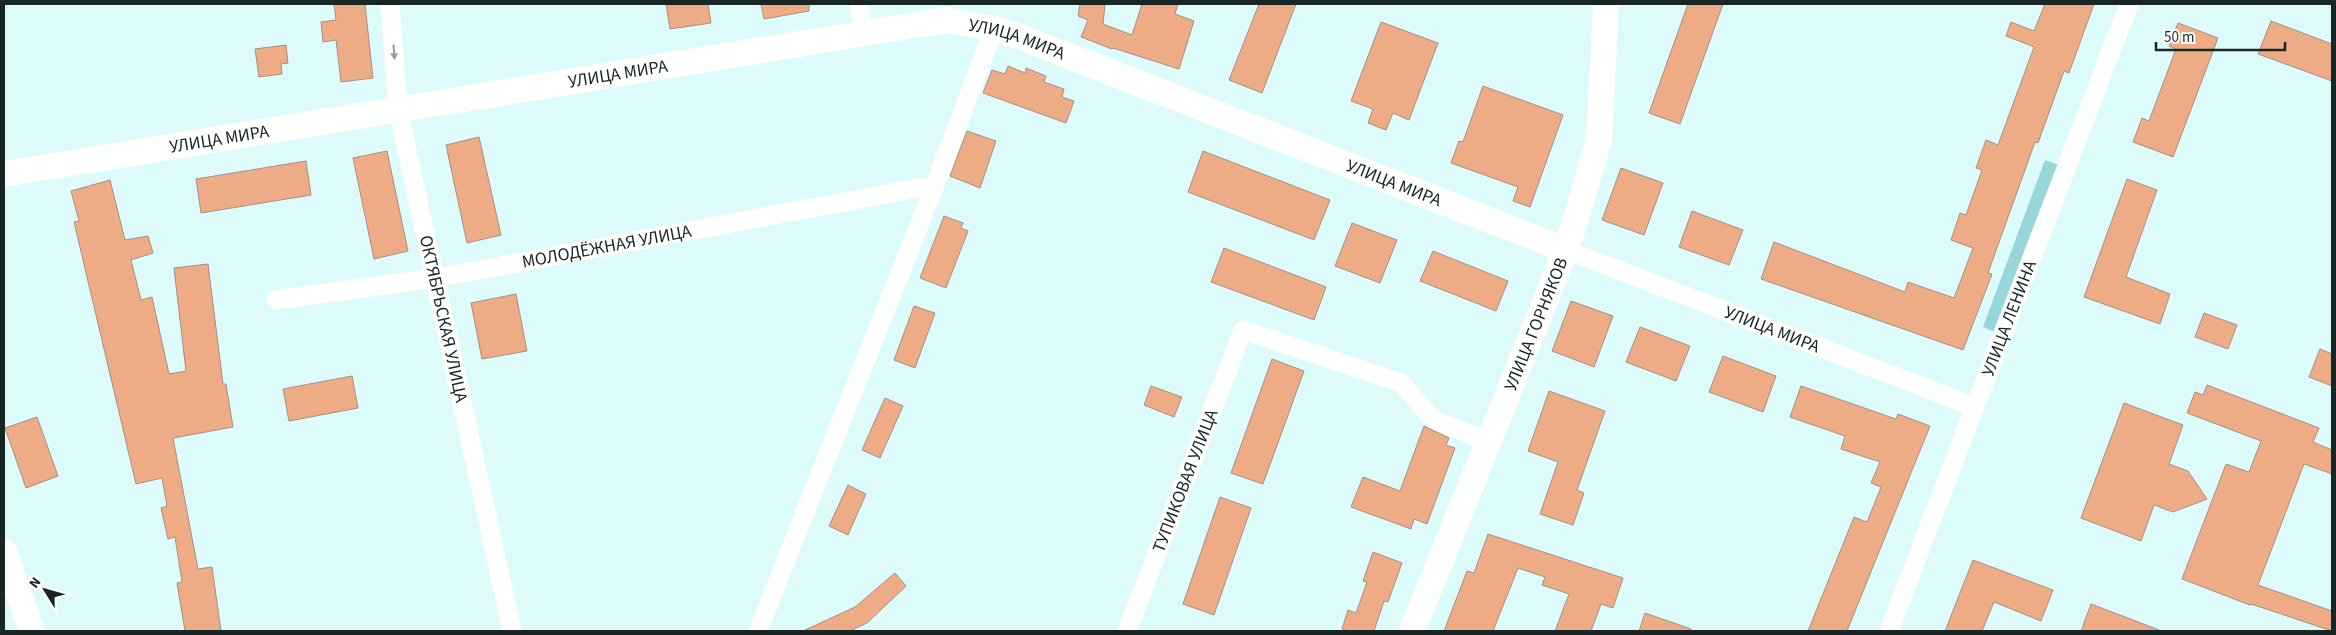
<svg xmlns="http://www.w3.org/2000/svg" width="2336" height="635" font-family="'Source Sans 3',sans-serif">
  <style>
    .green { fill: #98d7d9 }
    .building { fill: #edab86; stroke: #a59084 }
    .lines { fill: none; stroke-linecap: round; stroke-linejoin: round }
    .minor { stroke: #fff; stroke-width: 19 }
    .secondary { stroke: #fff; stroke-width: 26 }
    .oneway { fill: #989d9d }
    .labels { text-anchor: middle; stroke-width: 4; stroke-linejoin: round; paint-order: stroke }
    .street-label { font-size: 18px; fill: #1a2525; stroke: #fff }
  </style>
  <rect width="100%" height="100%" fill="#defbfb"/>
  <polygon class="green" points="2045,160 2059,165 1995,332 1983,327"/>
  <g class="building">
    <polygon points="334,4 365,4 373,78 341,82 336,40 323,42 321,22 336,20"/>
    <polygon points="666,4 708,4 711,23 670,29"/>
    <polygon points="761,4 809,4 809,11 764,19"/>
    <polygon points="1080,4 1105,4 1103,24 1132,35 1142,4 1178,4 1175,14 1194,21 1179,69 1113,48 1112,49 1081,37 1088,20 1078,16"/>
    <polygon points="1259,4 1296,4 1262,93 1229,80"/>
    <polygon points="1688,4 1723,4 1680,124 1649,113"/>
    <polygon points="2045,4 2094,4 2069,73 2064,71 2038,143 2035,142 1988,273 1992,274 1963,350 1761,279 1774,242 1905,292 1908,282 1954,298 1973,248 1951,240 1960,213 1966,215 1982,170 1976,168 1986,140 1998,145 2034,47 2006,36 2011,22 2034,31"/>
    <polygon points="2271,21 2332,44 2332,81 2258,54"/>
    <polygon points="1381,22 1438,43 1409,120 1393,113 1386,130 1368,123 1373,109 1351,101"/>
    <polygon points="2178,23 2218,38 2173,157 2133,142 2142,118 2149,121 2176,49 2169,46"/>
    <polygon points="286,45 288,63 281,64 282,74 259,77 255,49"/>
    <polygon points="1008,66 1025,73 1026,68 1046,76 1044,82 1064,89 1062,97 1074,101 1066,123 983,93 992,70 1005,74"/>
    <polygon points="1483,86 1563,115 1530,207 1513,201 1518,187 1451,163 1459,141 1463,142"/>
    <polygon points="967,131 996,141 980,188 950,176"/>
    <polygon points="479,137 501,235 467,243 446,145"/>
    <polygon points="387,151 408,251 374,259 353,158"/>
    <polygon points="1203,151 1330,200 1314,240 1188,192"/>
    <polygon points="306,161 311,195 201,213 196,179"/>
    <polygon points="1621,168 1663,183 1644,235 1602,220"/>
    <polygon points="2127,179 2157,190 2126,277 2170,294 2160,324 2084,297"/>
    <polygon points="110,180 125,240 148,236 153,253 131,260 141,300 152,297 169,374 186,371 174,268 208,264 223,384 226,384 233,427 173,438 198,569 212,567 221,631 185,631 177,583 182,582 175,537 168,539 161,508 167,506 162,478 136,484 74,222 79,221 71,191"/>
    <polygon points="1692,211 1743,230 1729,265 1679,247"/>
    <polygon points="944,216 963,223 961,228 968,231 946,288 920,278"/>
    <polygon points="1352,223 1397,240 1380,283 1335,266"/>
    <polygon points="1224,248 1326,287 1314,320 1211,282"/>
    <polygon points="1433,251 1508,281 1496,311 1420,281"/>
    <polygon points="516,294 527,351 482,359 471,303"/>
    <polygon points="1571,301 1613,316 1594,367 1552,351"/>
    <polygon points="914,306 935,313 915,368 894,360"/>
    <polygon points="2204,313 2237,325 2228,349 2195,337"/>
    <polygon points="1640,327 1690,346 1676,381 1626,362"/>
    <polygon points="2320,349 2332,354 2332,386 2309,377"/>
    <polygon points="1723,356 1776,376 1763,412 1709,392"/>
    <polygon points="1272,359 1304,371 1263,484 1231,473"/>
    <polygon points="352,376 358,408 289,421 283,389"/>
    <polygon points="2207,385 2319,428 2313,442 2332,450 2332,474 2304,464 2258,585 2332,611 2332,631 2251,604 2250,605 2182,579 2226,464 2249,472 2261,441 2187,413 2195,392 2203,395"/>
    <polygon points="1151,386 1182,397 1174,417 1144,405"/>
    <polygon points="1801,386 1896,419 1898,414 1930,426 1847,631 1808,631 1854,517 1867,522 1881,487 1871,483 1880,462 1841,449 1845,436 1790,417"/>
    <polygon points="1549,391 1605,411 1577,490 1584,493 1573,525 1540,514 1558,462 1528,451"/>
    <polygon points="885,398 903,406 880,458 862,450"/>
    <polygon points="2124,403 2183,425 2169,464 2188,471 2207,499 2173,512 2154,505 2141,541 2081,518"/>
    <polygon points="37,417 58,476 26,488 5,428"/>
    <polygon points="1424,426 1449,438 1446,445 1455,448 1427,524 1414,519 1411,529 1351,507 1363,477 1400,491"/>
    <polygon points="848,485 866,494 848,535 829,526"/>
    <polygon points="1220,497 1251,508 1214,615 1183,604"/>
    <polygon points="1488,534 1623,578 1613,608 1601,604 1591,631 1555,631 1569,594 1542,585 1545,577 1518,568 1493,631 1444,631 1467,571 1474,573"/>
    <polygon points="1373,552 1402,563 1388,602 1384,601 1374,631 1349,631 1342,629 1348,610 1356,613 1367,582 1363,581"/>
    <polygon points="1973,560 2053,590 2041,621 1994,602 1982,631 1945,631"/>
    <polygon points="895,573 906,586 867,623 850,631 803,631 855,607"/>
    <polygon points="2091,604 2159,630 2159,631 2081,631"/>
    <polygon points="1645,613 1691,629 1691,631 1639,631"/>
  </g>
  <g class="lines">
    <g class="minor">
      <path id="s1" d="M390,4l8,105 114,522"/>
      <polyline points="859,4 863,33"/>
      <path id="s2" d="M1566,250l409,157"/>
      <path id="s3" d="M276,300l160,-22 499,-93"/>
      <polyline points="758,631 935,185 994,29"/>
      <path id="s4" d="M1127,631l116,-301 158,53 32,36 56,23"/>
      <path id="s5" d="M1889,631l240,-627"/>
    </g>
    <g class="secondary">
      <path id="s6" d="M4,174l942,-154 48,9 24,7 548,214"/>
      <polyline points="4,551 32,631"/>
      <path id="s7" d="M1412,631l143,-354 19,-51 25,-86 7,-136"/>
    </g>
  </g>
  <defs><path id="oneway-solid" d="M-6-.8H1V-3.2L6.5 0L1 3.2V.8H-6Z" transform="scale(1.25)"/></defs>
  <use class="oneway" href="#oneway-solid" transform="translate(394 52) rotate(86)"/>
  <g class="labels">
    <g class="street-label">
      <text dy="6" stroke="none"><textPath href="#s6" startOffset="1028">УЛИЦА МИРА</textPath></text>
      <text dy="6" stroke="none"><textPath href="#s6" startOffset="622">УЛИЦА МИРА</textPath></text>
      <text dy="6" stroke="none"><textPath href="#s6" startOffset="218">УЛИЦА МИРА</textPath></text>
      <text dy="6" stroke="none"><textPath href="#s6" startOffset="1432">УЛИЦА МИРА</textPath></text>
      <text dy="6" stroke="none"><textPath href="#s3" startOffset="335">МОЛОДЁЖНАЯ УЛИЦА</textPath></text>
      <text dy="6" stroke="none"><textPath href="#s1" startOffset="320">ОКТЯБРЬСКАЯ УЛИЦА</textPath></text>
      <text dy="6" stroke="none"><textPath href="#s5" startOffset="335">УЛИЦА ЛЕНИНА</textPath></text>
      <text dy="6" stroke="none"><textPath href="#s7" startOffset="331">УЛИЦА ГОРНЯКОВ</textPath></text>
      <text dy="6" stroke="none"><textPath href="#s2" startOffset="221">УЛИЦА МИРА</textPath></text>
      <text dy="6" stroke="none"><textPath href="#s4" startOffset="161">ТУПИКОВАЯ УЛИЦА</textPath></text>
    </g>
  </g>
  <rect width="2336" height="635" fill="none" stroke="#1a2525" stroke-width="10"/>
  <g transform="translate(45 590) rotate(307)" stroke="#ffffff" stroke-width="4" paint-order="stroke">
  <path d="M0-4L9 19L0 12L-9 19Z" fill="#1a2525"/>
  <text y="-8" font-size="14" font-weight="bold" text-anchor="middle" fill="#1a2525">N</text>
  </g>
  <path d="M2156 42v8h129v-8" fill="none" stroke="#1a2525" stroke-width="2.5"/>
  <text x="2164" y="42" font-size="15" fill="#1a2525" stroke="#ffffff" stroke-width="4" paint-order="stroke">50 m</text>
</svg>
